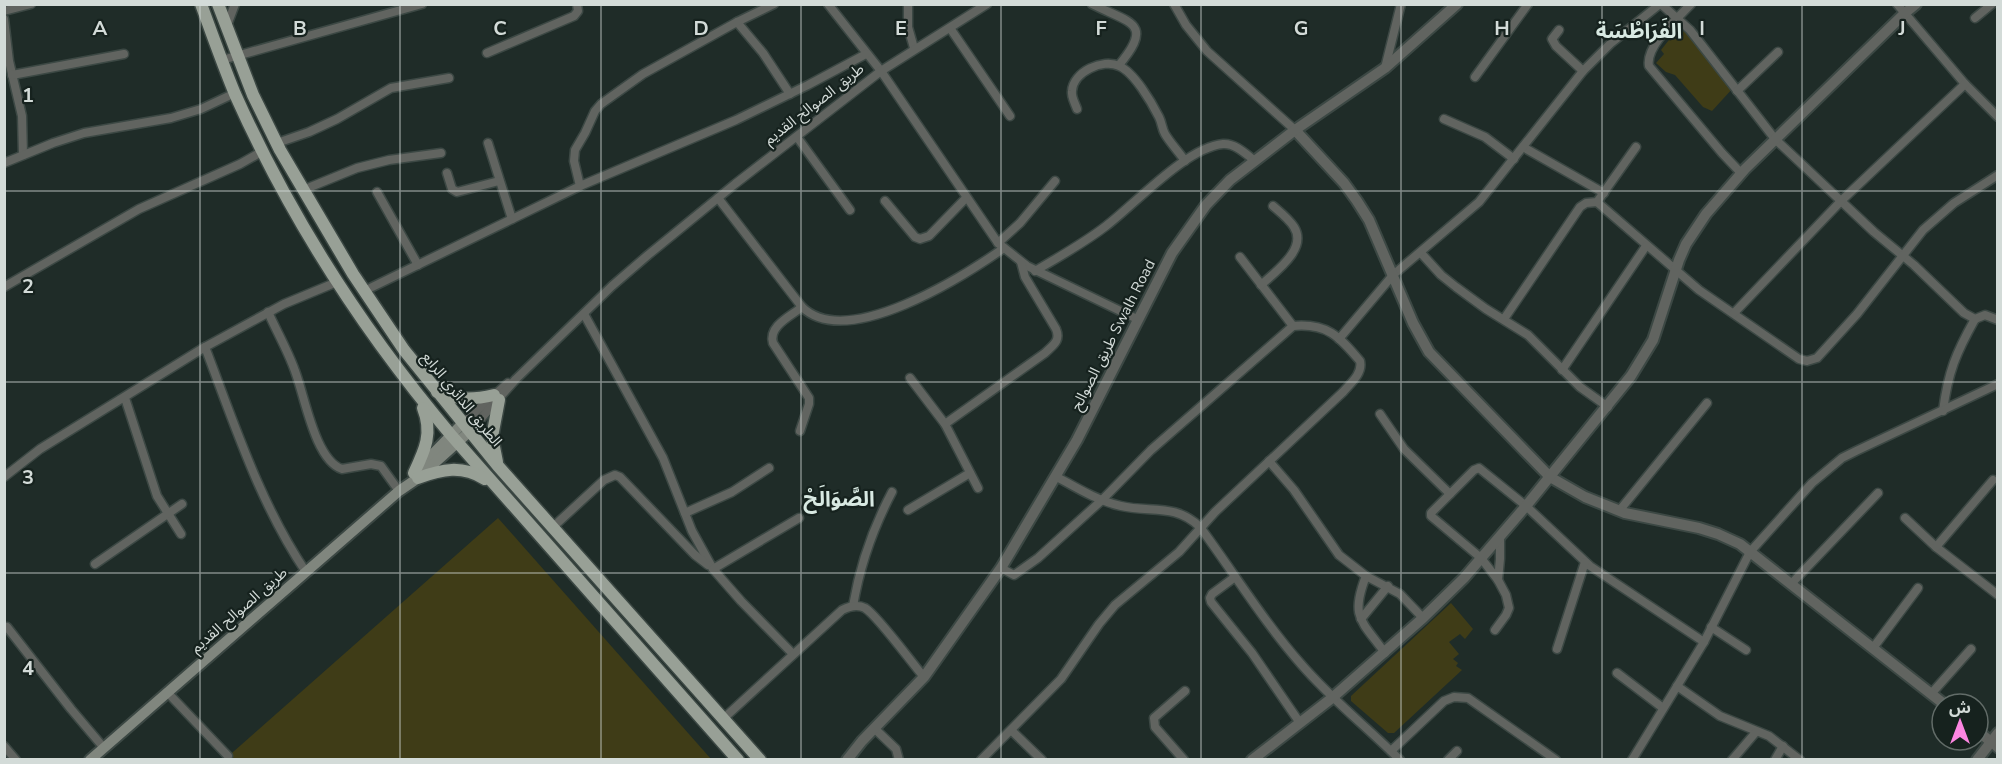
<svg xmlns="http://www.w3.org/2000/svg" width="2002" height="764" font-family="'Nunito Sans','Noto Sans Arabic',sans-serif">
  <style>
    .green { fill: #3f3c17 }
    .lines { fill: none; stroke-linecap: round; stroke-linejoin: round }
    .minor-casing { stroke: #3c4844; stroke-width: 11 }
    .tertiary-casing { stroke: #3c4844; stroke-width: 14 }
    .secondary-casing { stroke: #3c4844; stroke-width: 14 }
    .primary-casing { stroke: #3c4844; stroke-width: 15 }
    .minor { stroke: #616460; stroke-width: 8 }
    .tertiary { stroke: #616460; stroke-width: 10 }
    .secondary { stroke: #80867e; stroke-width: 10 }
    .primary { stroke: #98a096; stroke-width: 12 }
    .grid { fill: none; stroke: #d3dbd8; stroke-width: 1.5; stroke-opacity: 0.55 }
    .labels { text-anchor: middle; stroke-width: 4.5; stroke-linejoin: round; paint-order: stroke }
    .street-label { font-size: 15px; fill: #d3dbd8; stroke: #16221e }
    .district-label { font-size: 21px; font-weight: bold; fill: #d8e9e2; stroke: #16221e }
    .grid-label { font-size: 20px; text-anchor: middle; font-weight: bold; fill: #d3dbd8; stroke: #16221e; stroke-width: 4.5; stroke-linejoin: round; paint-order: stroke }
  </style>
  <rect width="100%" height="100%" fill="#1f2c28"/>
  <g class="green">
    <polygon points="1680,26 1733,88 1712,111 1703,107 1675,75 1666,72 1656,63 1664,54 1661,50"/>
    <polygon points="498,518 711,759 224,760"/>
    <polygon points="1451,603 1473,629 1465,639 1460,634 1449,642 1459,654 1453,659 1458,663 1456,666 1462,670 1394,733 1388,733 1351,701 1351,696"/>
  </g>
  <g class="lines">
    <g class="minor-casing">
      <g id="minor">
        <polyline points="828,4 881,71 998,243 1027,266 1137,319"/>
        <polyline points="908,4 908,27 914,48"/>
        <path d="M1092,4c37,19 63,18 27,61"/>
        <polyline points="1174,4 1186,25 1207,51 1295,130"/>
        <polyline points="1661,4 1690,30 1775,139 1874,232 1914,265 1964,313 1975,319 1985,315 1998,320"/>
        <path d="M1691,4c-13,14 -46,42 -42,62l73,87 19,20"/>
        <polyline points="1897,4 1965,84 1998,117"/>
        <polyline points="4,11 31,4"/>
        <polyline points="1975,18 1992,4"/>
        <polyline points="4,19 9,61 22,116 23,155"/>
        <polyline points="737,22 763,53 790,94"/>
        <polyline points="226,28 235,4"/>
        <polyline points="950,28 1010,116"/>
        <polyline points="1559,30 1552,39 1556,46 1583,71"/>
        <polyline points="487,53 574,16 578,11 577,4"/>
        <polyline points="222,60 422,4"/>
        <polyline points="1385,68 1401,4"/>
        <polyline points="12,75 124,54"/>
        <polyline points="1475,77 1528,4"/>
        <polyline points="1737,91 1778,52"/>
        <path d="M1077,109c-2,-6 -6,-12 -5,-18 1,-19 31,-33 47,-25 15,6 33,37 40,51 3,6 3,12 6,17 6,10 14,18 20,27"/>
        <polyline points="1444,119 1485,137 1514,159"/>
        <polyline points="797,137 850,210"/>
        <polyline points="277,143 309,132 337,119 391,88 449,78"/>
        <polyline points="488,143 512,219"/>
        <polyline points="1523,147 1604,193"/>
        <polyline points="4,163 53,143 84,133 171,118 201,109 235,93"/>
        <polyline points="447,173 452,189 457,192 499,181"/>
        <polyline points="580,186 574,161 575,150 585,133 595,111 601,104 643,74 737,22 774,4"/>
        <polyline points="303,190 357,168 389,160 441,153"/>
        <polyline points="377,192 418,265"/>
        <path d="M718,198l84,109c45,44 162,-31 202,-59"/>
        <polyline points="885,201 915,237 920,239 929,236 966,198"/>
        <polyline points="1597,202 1699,290 1799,359 1807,361 1817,358 1857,314 1923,230 1954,203 1998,175"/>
        <polyline points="998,243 1020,223 1055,181"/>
        <polyline points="1421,253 1441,275 1456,287 1486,309 1528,335 1580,387 1608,407"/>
        <polyline points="1240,257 1293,326"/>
        <path d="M1035,271c24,-14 49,-28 71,-45 29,-22 81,-79 117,-82 12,-1 23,10 32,17"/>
        <path d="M1261,285c14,-13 47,-36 33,-58 -5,-8 -14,-15 -21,-21"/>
        <polyline points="4,287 139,209 240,164 263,151"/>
        <polyline points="364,291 580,186 736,120 808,85 866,54"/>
        <path d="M268,312c9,20 20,39 27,59 10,26 20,89 47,98l29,-5 10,2 18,25"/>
        <polyline points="1734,313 1841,201 1965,84"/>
        <polyline points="584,314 663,458 692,531 713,569 741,601 793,654"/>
        <polyline points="1504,319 1580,207 1586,203 1597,202 1636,147"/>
        <polyline points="1339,339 1393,275 1479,202 1583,71 1610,44 1660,4"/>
        <path d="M205,347c29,76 55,157 101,225"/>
        <polyline points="1562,370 1646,246"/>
        <polyline points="910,378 945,424 978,488"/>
        <polyline points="125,398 157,496 181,534"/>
        <path d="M1943,411c5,-39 13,-58 32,-92"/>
        <polyline points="1380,414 1404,449 1450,494"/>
        <polyline points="462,424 508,383"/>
        <path d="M945,424l100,-71c8,-8 16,-12 11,-24l-31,-52 -4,-15"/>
        <path d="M800,431l9,-27v-6l-36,-55c-5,-17 18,-27 29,-36"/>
        <polyline points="469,432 516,379 612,286 648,255 735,184 881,71 987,4"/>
        <polyline points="1269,461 1294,490 1339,555 1366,576 1400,594 1423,618"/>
        <polyline points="4,477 40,449 205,347 284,304 337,282"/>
        <path d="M1057,477c20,11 41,24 64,29 30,7 54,-3 79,21 34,46 64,95 101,137 30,35 66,63 99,96"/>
        <polyline points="908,510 970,473"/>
        <polyline points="1619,511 1707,403"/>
        <polyline points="685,513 732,492 769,468"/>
        <polyline points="1905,518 1936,547 1998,595"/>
        <polyline points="553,527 604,480 615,475 620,477 695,555 708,565"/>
        <polyline points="1936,547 1993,480"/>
        <polyline points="95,564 182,504"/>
        <polyline points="713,569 799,518"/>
        <path d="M1366,576c-16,41 -5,44 19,77"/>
        <polyline points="1235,577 1212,594 1210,598 1211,602 1252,653 1300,723"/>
        <polyline points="1498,580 1500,559 1500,537"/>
        <polyline points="1791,584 1878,493"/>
        <path d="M853,606c7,-41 20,-78 39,-114"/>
        <polyline points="1361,619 1388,586"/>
        <polyline points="7,627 71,709 104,748"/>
        <polyline points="1711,627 1746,650"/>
        <polyline points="1495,630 1506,615 1509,608 1506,595 1498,580 1481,558 1431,516 1431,513 1474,470 1479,468 1526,506 1590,566 1704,642"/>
        <polyline points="1873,648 1918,588"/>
        <polyline points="1557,649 1585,562"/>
        <polyline points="1617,673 1663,708"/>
        <polyline points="1677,686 1720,716 1769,736 1800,760"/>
        <polyline points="167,692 228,756"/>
        <polyline points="1931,694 1971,649"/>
        <path d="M723,719l119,-109c8,-4 15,-6 23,-2 13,8 46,54 59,69"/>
        <polyline points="874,728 896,749 899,760"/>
        <polyline points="1012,731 1042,760"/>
        <polyline points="1991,742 1998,749"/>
        <polyline points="4,746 16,760"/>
        <polyline points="1391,751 1444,701 1454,697 1468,698 1556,760"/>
        <path d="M981,760l80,-81 38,-55 16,-19 64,-53 36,-40 128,-120c8,-9 20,-19 17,-31 -21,-25 -33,-38 -67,-35l-142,124 -49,50 -64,58 -24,17 -13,-7"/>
        <polyline points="1184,760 1155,727 1154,718 1185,691"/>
        <polyline points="1448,760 1457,751"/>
        <polyline points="1632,760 1704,642 1750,552 1812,483 1842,458 1856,451 1998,384"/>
        <polyline points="1732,760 1756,732"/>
        <polyline points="1775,760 1783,746"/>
      </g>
    </g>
    <g class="tertiary-casing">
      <g id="tertiary">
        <polyline points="1295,130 1344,183 1357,201 1369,220 1413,323 1429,352 1550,477 1585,497 1625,513 1699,528 1718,534 1740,544 1944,704"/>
        <polyline points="1978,731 1991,742"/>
        <polyline points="847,760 862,741 924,677 1001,568 1077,440 1172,253 1206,205 1230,180 1295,130 1385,68 1457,4"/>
        <polyline points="1252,760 1332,698 1423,618 1464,578 1526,506 1631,376 1653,340 1679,260 1686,244 1706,214 1745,169 1905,13 1916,4"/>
        <polyline points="1977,760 1998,733"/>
      </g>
    </g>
    <g class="secondary-casing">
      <g id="secondary">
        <polyline points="421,466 462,424"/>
        <polyline points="90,760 399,491 418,478 469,432"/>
      </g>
    </g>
    <g class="primary-casing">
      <g id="primary">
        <path d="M201,4c11,30 22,61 34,90 55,123 129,238 216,341l287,325"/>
        <polyline points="218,4 253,95 280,150 353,274 404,350 498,466 760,760"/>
        <path d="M437,392c20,8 36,8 57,3"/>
        <polyline points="497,462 492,437 499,400"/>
        <path d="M414,473c11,-23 19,-40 9,-65"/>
        <path d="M418,478c24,-9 44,-13 67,1"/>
      </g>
    </g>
    <use href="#minor" class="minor"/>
    <use href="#tertiary" class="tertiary"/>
    <use href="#secondary" class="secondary"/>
    <use href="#primary" class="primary"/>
  </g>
  <path class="grid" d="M200,4v756M400,4v756M601,4v756M801,4v756M1001,4v756M1201,4v756M1401,4v756M1602,4v756M1802,4v756M4,191h1994M4,382h1994M4,573h1994"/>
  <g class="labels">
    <g class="street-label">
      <text transform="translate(814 104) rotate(-38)" y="5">طريق الصوالح القديم</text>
      <text transform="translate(1113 335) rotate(-63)" y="5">طريق الصوالح Swalh Road</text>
      <text transform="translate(462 399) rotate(51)" y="5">الطريق الدائري الرابع</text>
      <text transform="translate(239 610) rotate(-41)" y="5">طريق الصوالح القديم</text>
    </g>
    <g class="district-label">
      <text x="1639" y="38">الفَرَاطْسَة</text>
      <text x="839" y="506">الصَّوَالَحْ</text>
    </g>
  </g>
  <g class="grid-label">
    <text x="100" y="35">A</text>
    <text x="300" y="35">B</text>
    <text x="500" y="35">C</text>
    <text x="701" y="35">D</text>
    <text x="901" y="35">E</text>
    <text x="1101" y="35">F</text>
    <text x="1301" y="35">G</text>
    <text x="1502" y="35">H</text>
    <text x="1702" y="35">I</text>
    <text x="1902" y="35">J</text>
    <text x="28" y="102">1</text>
    <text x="28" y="293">2</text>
    <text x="28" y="484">3</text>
    <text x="28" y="675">4</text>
  </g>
  <rect width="2002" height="764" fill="none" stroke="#d3dbd8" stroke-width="12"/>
  <g transform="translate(1960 722)"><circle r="28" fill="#16221e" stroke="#626c68" stroke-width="1.5"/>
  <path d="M0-4.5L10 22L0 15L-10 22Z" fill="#fd86e2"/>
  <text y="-9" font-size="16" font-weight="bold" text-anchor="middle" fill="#d3dbd8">ش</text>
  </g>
</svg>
